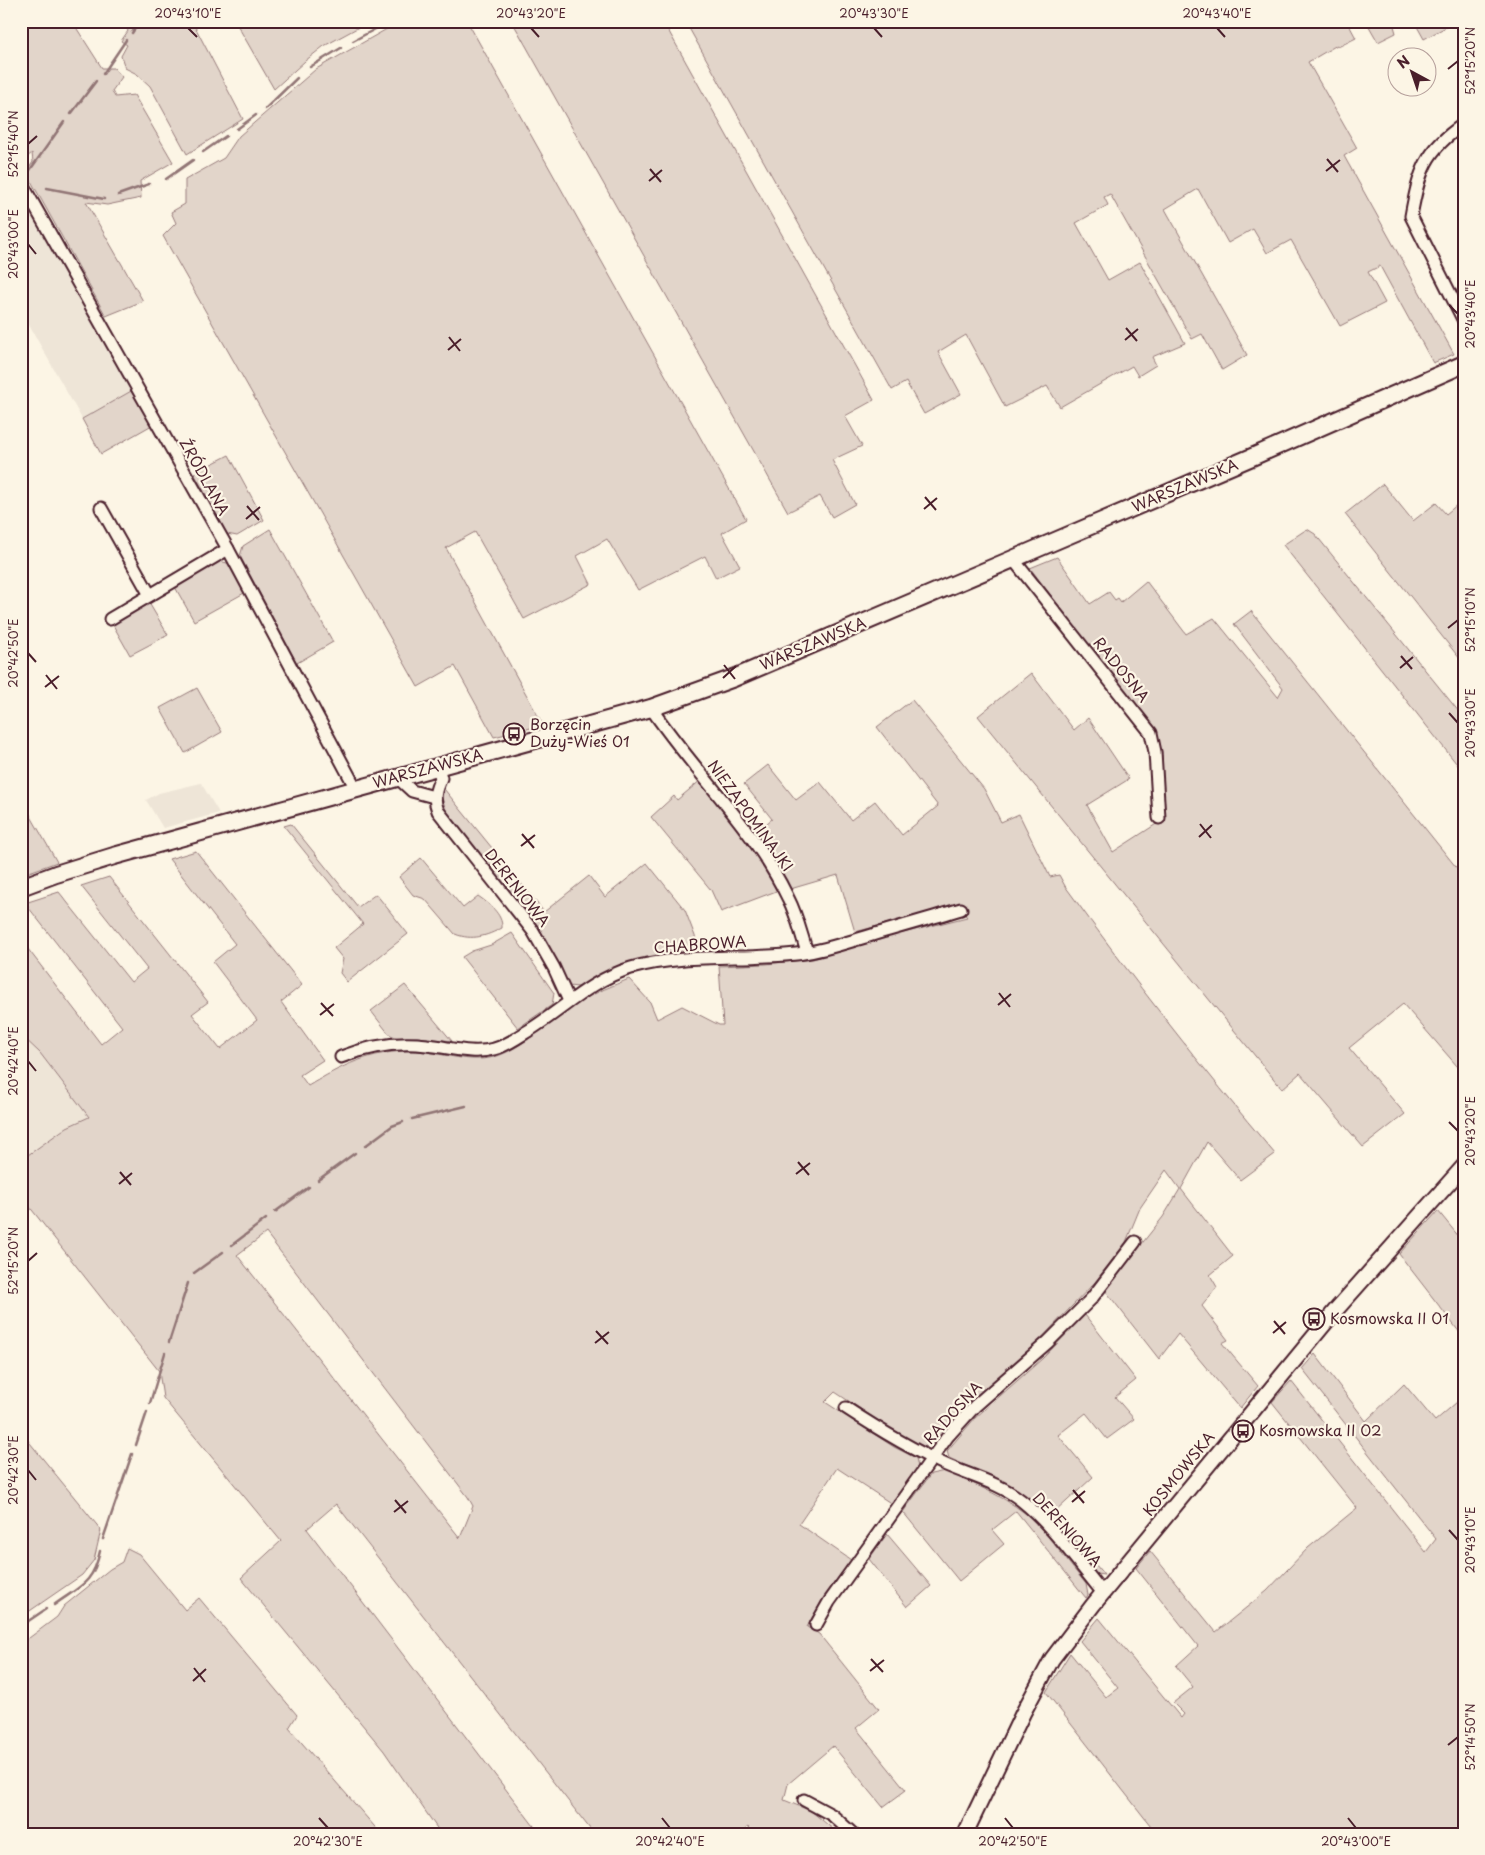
<svg xmlns="http://www.w3.org/2000/svg" width="1485" height="1855" font-family="'Playpen Sans',sans-serif">
  <style>
    .built { fill: #eee5d7 }
    .green { fill: #e2d5ca; stroke: #967a7a; fill-rule: evenodd }
    .lines { fill: none; stroke-linecap: round; stroke-linejoin: round }
    .stream { stroke: #917474; stroke-width: 2.5 }
    .minor-casing { stroke: #4a1f2b; stroke-width: 15 }
    .tertiary-casing { stroke: #4a1f2b; stroke-width: 18 }
    .secondary-casing { stroke: #4a1f2b; stroke-width: 20 }
    .minor { stroke: #fcf5e5; stroke-width: 11 }
    .tertiary { stroke: #fcf5e5; stroke-width: 14 }
    .secondary { stroke: #fcf5e5; stroke-width: 16 }
    .ticks { fill: none; stroke: #4a1f2b; stroke-width: 2 }
    .labels { text-anchor: middle; stroke-width: 4.5; stroke-linejoin: round; paint-order: stroke }
    .street-label { font-size: 15px; fill: #4a1f2b; stroke: #fcf5e5 }
    .poi-label { font-size: 15px; fill: #4a1f2b; stroke: #fcf5e5; text-anchor: start }
    .neatline { fill: none; stroke: #4a1f2b; stroke-width: 2 }
    .ticks-label { font-size: 12px; text-anchor: middle; fill: #4a1f2b }
  </style>
  <rect width="100%" height="100%" fill="#fcf5e5"/>
  <filter id="ink" filterUnits="userSpaceOnUse"><feTurbulence type="fractalNoise" baseFrequency=".02" numOctaves="2"/><feDisplacementMap in="SourceGraphic" scale="10" xChannelSelector="R" yChannelSelector="G"/><feConvolveMatrix kernelMatrix="1 2 1 2 8 2 1 2 1" color-interpolation-filters="sRGB"/></filter>
  <g filter="url(#ink)">
    <g class="built">
      <polygon points="21,191 133,390 82,419 21,311"/>
      <polygon points="201,783 219,813 163,828 146,800 159,793"/>
      <polygon points="21,1035 40,1053 89,1117 67,1127 21,1160"/>
    </g>
    <g class="green">
      <polygon points="21,21 72,21 102,68 114,68 122,77 112,91 115,97 134,95 173,162 140,181 141,198 107,205 86,202 143,301 106,316 26,172 33,162 32,153 21,162"/>
      <polygon points="123,21 192,21 243,119 187,154 150,86 137,74 125,68 121,56 127,45 121,41 128,31"/>
      <polygon points="235,21 370,21 324,46 305,61 274,89"/>
      <polygon points="401,21 467,21 746,519 722,533 740,566 716,578 705,556 638,590 607,539 577,556 591,584 524,619 475,532 446,548 543,725 494,737 455,666 418,687 163,236 176,223 171,212 185,204 185,180 224,158 239,136 316,69"/>
      <polygon points="512,21 663,21 874,400 845,416 862,446 832,460 855,504 832,517 820,496 788,512"/>
      <polygon points="685,21 1356,21 1349,25 1356,38 1338,47 1337,45 1308,62 1357,148 1344,156 1454,354 1433,363 1380,266 1368,272 1385,303 1340,326 1291,240 1267,253 1253,229 1228,243 1198,189 1165,209 1247,355 1222,370 1202,334 1192,339 1110,194 1104,197 1108,205 1076,223 1108,280 1140,262 1185,343 1152,357 1156,365 1138,376 1132,366 1060,407 1047,386 1005,407 966,335 938,352 961,394 924,414 906,382 892,390"/>
      <polygon points="1366,21 1402,21 1394,26 1396,33 1378,42"/>
      <polygon points="1414,21 1457,21 1424,39"/>
      <polygon points="133,390 152,425 101,454 82,419"/>
      <polygon points="229,455 264,520 237,536 227,534 194,473"/>
      <polygon points="1383,484 1413,521 1436,503 1446,514 1464,499 1464,664 1345,514"/>
      <polygon points="270,529 333,642 297,663 240,556 243,546"/>
      <polygon points="1307,529 1315,534 1464,718 1464,773 1283,545"/>
      <polygon points="1057,557 1090,604 1109,592 1115,600 1118,598 1121,602 1146,581 1186,634 1214,618 1278,697 1283,688 1234,624 1251,611 1464,877 1464,1074 1403,1004 1349,1048 1405,1114 1363,1147 1300,1073 1282,1089 978,716 1031,673 1074,730 1088,718 1129,779 1087,805 1113,852 1164,819 1162,752 1157,734 1030,568"/>
      <polygon points="219,561 231,564 246,592 194,621 175,587"/>
      <polygon points="149,603 168,635 130,655 113,625"/>
      <polygon points="197,688 222,732 185,753 160,708"/>
      <path d="M912,700l72,89 17,33 18,-8 31,63 9,-2 6,11c67,92 136,181 210,268l-35,26 -33,-38 -26,47 52,67 -23,19 7,12 -15,19 26,34 -6,3 36,43 -18,22 -62,-74 -19,25 -54,-69 58,-73 17,-28 -14,-19 -26,38 -14,34 -31,40 -66,69 -63,56 -17,18 -14,18 -11,4 -33,-18 -56,-37 -10,10 69,45 22,11 2,9 -26,37 -55,-36 -38,56 52,36 -26,35 -18,32 12,7 60,75 -23,19 50,62 -23,17 -50,-61 -45,38 -4,16 27,11 28,23h-85l-6,-7 -9,7h-145l-258,-330 -29,25 233,305h-99l-57,-83 -143,-173 40,-37 -118,-143 -4,-27 -138,-175v-36l46,-33 22,-10 -49,-64 -19,-18v-95l80,104 21,-17 -97,-124 34,-11 72,90 16,-13 -66,-83 28,-9 99,125 -16,12 28,35 37,-29 -44,-58 22,-18 -66,-85 27,-8 106,134 -21,17 42,58 -23,15 8,11c33,-20 62,-35 103,-35 28,0 55,13 83,6 27,-7 62,-41 87,-56 15,-9 31,-15 48,-22l21,23 7,17 25,-13 37,19h4l-4,-59 47,-2 47,-5 50,-16 104,-26 -10,-12 -102,27 -17,-57 -51,15 -35,-55 20,-16 -28,-35 24,-19 28,35 24,-18 31,38 24,-19 27,34 36,-29 -61,-79zM266,1233l202,264 5,9 -13,32 -223,-283z"/>
      <polygon points="701,780 758,856 779,890 721,912 711,890 651,817 674,796 677,800"/>
      <polygon points="440,784 544,912 589,876 605,897 647,863 685,910 701,952 677,952 648,958 595,977 579,987 568,986 534,920 448,816 441,795"/>
      <polygon points="21,799 57,862 21,875"/>
      <polygon points="291,824 358,907 376,894 408,934 347,982 340,973 343,959 334,948 363,924 284,826"/>
      <path d="M421,858l42,50 15,-12c10,7 25,18 24,32 -15,8 -30,13 -47,6l-30,-35 -12,-4 -14,-18z"/>
      <polygon points="512,933 554,993 552,1005 518,1028 462,957 472,951 491,945"/>
      <polygon points="405,985 452,1041 417,1037 397,1038 389,1034 371,1011"/>
      <polygon points="1438,1211 1464,1243 1464,1338 1399,1254"/>
      <path d="M1085,1315l51,65 -21,17 19,22 -27,20 -21,-26 -28,22 35,42 -39,36 50,62 -8,-1c-17,-20 -32,-42 -50,-60 -25,-26 -64,-41 -97,-56l-2,-7 28,-33 68,-60z"/>
      <polygon points="1315,1354 1366,1421 1404,1384 1435,1421 1464,1396 1464,1834 1150,1834 1154,1830 1046,1692 1070,1653 1106,1697 1118,1688 1080,1641 1099,1618 1181,1718 1184,1714 1173,1703 1193,1687 1176,1666 1198,1646 1136,1568 1150,1551 1216,1632 1267,1591 1308,1548 1357,1508 1272,1402 1291,1381 1426,1552 1436,1539 1302,1369"/>
      <polygon points="21,1432 101,1530 94,1560 82,1575 21,1617"/>
      <path d="M945,1471c29,13 67,28 90,51 18,19 34,42 51,62l2,11 -2,3 -70,-87 -24,19 12,14 -45,37 -56,-69 28,-38z"/>
      <polygon points="887,1534 931,1586 907,1607 869,1559"/>
      <polygon points="127,1548 139,1554 185,1610 199,1598 297,1715 289,1728 381,1834 21,1834 21,1644 57,1617 64,1606 110,1569 122,1562"/>
    </g>
    <g class="lines">
      <g class="stream">
        <polyline points="132,33 140,21"/>
        <polyline points="353,41 379,27"/>
        <polyline points="310,67 341,48"/>
        <polyline points="103,74 126,40"/>
        <polyline points="265,109 297,78"/>
        <polyline points="71,114 96,81"/>
        <polyline points="237,129 256,115"/>
        <polyline points="203,152 226,136"/>
        <polyline points="30,170 64,122"/>
        <polyline points="166,179 193,160"/>
        <polyline points="47,188 104,199"/>
        <polyline points="118,195 149,184"/>
        <polyline points="412,1119 466,1106"/>
        <polyline points="365,1146 392,1126 403,1122"/>
        <polyline points="318,1180 355,1153"/>
        <polyline points="275,1212 309,1187"/>
        <polyline points="232,1245 266,1219"/>
        <polyline points="194,1273 223,1252"/>
        <polyline points="169,1342 188,1283"/>
        <polyline points="150,1403 165,1353"/>
        <polyline points="136,1445 147,1412"/>
        <polyline points="103,1539 132,1454"/>
        <path d="M54,1605c26,-19 39,-21 46,-54"/>
        <polyline points="21,1626 46,1609"/>
      </g>
      <g class="minor-casing">
        <g id="minor">
          <path d="M1464,124c-39,26 -45,48 -53,92l53,105"/>
          <polyline points="21,182 228,549 353,783 354,790"/>
          <polyline points="101,508 150,595"/>
          <polyline points="1013,559 1151,733 1155,752 1159,818"/>
          <polyline points="110,619 228,549"/>
          <path d="M651,708c43,64 103,119 137,190 9,17 13,36 19,54"/>
          <path d="M438,767l3,11c-6,12 -8,21 -3,33l95,120 21,37 15,33"/>
          <polyline points="398,778 412,791 434,797"/>
          <path d="M341,1057c28,-11 56,-16 86,-12 22,2 45,10 67,4 12,-3 23,-11 34,-18 34,-21 63,-51 103,-63 54,-15 110,-8 165,-14 23,-2 45,-10 66,-16 33,-10 66,-19 99,-29"/>
          <path d="M846,1408c32,21 65,41 100,57 25,11 54,18 76,36 29,23 57,63 81,92"/>
          <polyline points="816,1625 829,1602 948,1436 975,1406 1048,1342 1092,1298 1135,1242"/>
          <polyline points="804,1800 832,1815 853,1834"/>
        </g>
      </g>
      <g class="tertiary-casing">
        <polyline id="tertiary" points="965,1834 1023,1713 1052,1659 1093,1605 1335,1311 1464,1166"/>
      </g>
      <g class="secondary-casing">
        <polyline id="secondary" points="21,887 56,874 114,856 651,708 734,678 1252,457 1464,364"/>
      </g>
      <use href="#minor" class="minor"/>
      <use href="#tertiary" class="tertiary"/>
      <use href="#secondary" class="secondary"/>
    </g>
  </g>
  <path class="ticks" d="M188,28l9,9M531,28l8,9M874,28l8,9M1217,28l8,9M1448,69l10,-8M28,144l9,-8M1327,159l11,13M650,169l11,13M1326,171l14,-11M649,181l13,-11M28,244l8,10M1449,305l9,9M1126,328l11,13M449,337l11,14M1125,340l13,-11M448,350l13,-11M925,497l11,13M247,506l12,14M924,509l13,-11M246,519l14,-12M1448,628l10,-8M28,653l8,9M1401,656l11,13M724,665l11,14M1400,668l13,-11M46,675l11,14M723,678l13,-12M45,687l14,-11M1449,713l9,10M1200,824l11,14M522,834l12,14M1199,837l13,-12M521,846l14,-11M999,993l11,14M321,1003l12,13M998,1005l13,-11M320,1015l14,-11M28,1061l8,10M1449,1122l9,9M798,1162l11,13M120,1172l11,13M796,1174l14,-11M119,1184l13,-11M28,1261l9,-8M1274,1321l11,13M596,1331l12,13M1273,1333l13,-11M595,1343l14,-11M28,1470l8,10M1073,1490l11,13M395,1500l11,13M1072,1502l13,-11M394,1512l14,-11M1449,1530l9,10M871,1659l12,13M194,1668l11,14M870,1671l14,-11M193,1681l13,-12M1448,1745l10,-8M319,1818l9,10M662,1818l8,10M1005,1818l8,10M1348,1818l8,10"/>
  <defs>
    <g id="bus-ring" transform="scale(1.125)"><circle r="9.5" fill="#fcf5e5" stroke="#4a1f2b" stroke-width="1.5"/><path d="M-5-6H5V4H4V6H2V4H-2V6H-4V4H-5ZM-3.5-4V0h7V-4ZM-3.5 1.2v1.5H-2V1.2ZM2 1.2v1.5H3.5V1.2Z" fill="#4a1f2b"/></g>
  </defs>
  <g fill-rule="evenodd">
    <use href="#bus-ring" x="514" y="734"/>
    <use href="#bus-ring" x="1314" y="1319"/>
    <use href="#bus-ring" x="1243" y="1431"/>
  </g>
  <g class="labels">
    <g class="street-label">
      <text transform="translate(204 477) rotate(61)" y="5">ŹRÓDLANA</text>
      <text transform="translate(1185 486) rotate(-23)" y="5">WARSZAWSKA</text>
      <text transform="translate(813 644) rotate(-23)" y="5">WARSZAWSKA</text>
      <text transform="translate(1121 670) rotate(51)" y="5">RADOSNA</text>
      <text transform="translate(428 769) rotate(-15)" y="5">WARSZAWSKA</text>
      <text transform="translate(750 816) rotate(54)" y="5">NIEZAPOMINAJKI</text>
      <text transform="translate(517 888) rotate(52)" y="5">DERENIOWA</text>
      <text transform="translate(700 945) rotate(-4)" y="5">CHABROWA</text>
      <text transform="translate(953 1413) rotate(-48)" y="5">RADOSNA</text>
      <text transform="translate(1179 1474) rotate(-51)" y="5">KOSMOWSKA</text>
      <text transform="translate(1067 1530) rotate(48)" y="5">DERENIOWA</text>
    </g>
    <g class="poi-label">
      <text x="530" y="730">Borzęcin<tspan x="530" dy="17">Duży-Wieś 01</tspan></text>
      <text x="1330" y="1324">Kosmowska II 01</text>
      <text x="1259" y="1436">Kosmowska II 02</text>
    </g>
  </g>
  <rect width="1485" height="1855" fill="none" stroke="#fcf5e5" stroke-width="55"/>
  <g transform="translate(1412 72) rotate(320)"><circle r="24" fill="#fcf5e5" stroke="#b59f9b"/>
  <path d="M0-4L9 19L0 12L-9 19Z" fill="#4a1f2b"/>
  <text y="-8" font-size="14" font-weight="bold" text-anchor="middle" fill="#4a1f2b">N</text>
  </g>
  <rect x="28" y="28" width="1430" height="1800" class="neatline"/>
  <g class="ticks-label">
    <text x="188" y="18">20°43'10"E</text>
    <text x="531" y="18">20°43'20"E</text>
    <text x="874" y="18">20°43'30"E</text>
    <text x="1217" y="18">20°43'40"E</text>
    <text transform="translate(1471 61) rotate(-90)" y="4">52°15'20"N</text>
    <text transform="translate(14 144) rotate(-90)" y="4">52°15'40"N</text>
    <text transform="translate(14 244) rotate(-90)" y="4">20°43'00"E</text>
    <text transform="translate(1471 314) rotate(-90)" y="4">20°43'40"E</text>
    <text transform="translate(1471 620) rotate(-90)" y="4">52°15'10"N</text>
    <text transform="translate(14 653) rotate(-90)" y="4">20°42'50"E</text>
    <text transform="translate(1471 723) rotate(-90)" y="4">20°43'30"E</text>
    <text transform="translate(14 1061) rotate(-90)" y="4">20°42'40"E</text>
    <text transform="translate(1471 1131) rotate(-90)" y="4">20°43'20"E</text>
    <text transform="translate(14 1261) rotate(-90)" y="4">52°15'20"N</text>
    <text transform="translate(14 1470) rotate(-90)" y="4">20°42'30"E</text>
    <text transform="translate(1471 1540) rotate(-90)" y="4">20°43'10"E</text>
    <text transform="translate(1471 1737) rotate(-90)" y="4">52°14'50"N</text>
    <text x="328" y="1846">20°42'30"E</text>
    <text x="670" y="1846">20°42'40"E</text>
    <text x="1013" y="1846">20°42'50"E</text>
    <text x="1356" y="1846">20°43'00"E</text>
  </g>
</svg>
